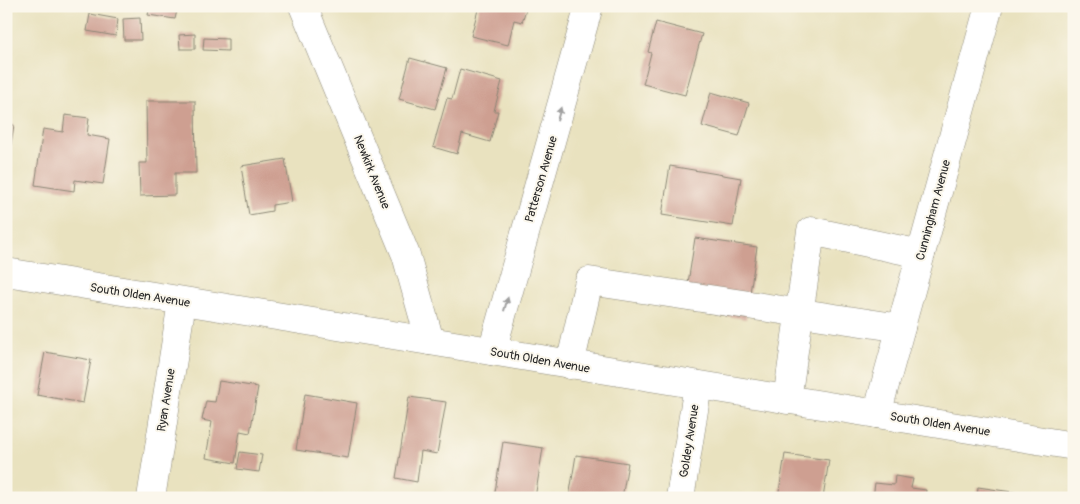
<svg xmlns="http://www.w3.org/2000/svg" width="1080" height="504" font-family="Pangolin,sans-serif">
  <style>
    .building { fill: #ce9f91 }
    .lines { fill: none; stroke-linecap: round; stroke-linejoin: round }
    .minor-casing { stroke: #8a8675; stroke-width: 29 }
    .major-casing { stroke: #8a8675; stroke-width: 29 }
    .minor { stroke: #fff; stroke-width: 28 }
    .major { stroke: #fff; stroke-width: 28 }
    .oneway { fill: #a0a0a0 }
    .labels { text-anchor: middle; stroke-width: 4; stroke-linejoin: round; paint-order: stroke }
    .street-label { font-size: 12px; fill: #2b2b2b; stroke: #fbf7ec }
  </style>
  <rect width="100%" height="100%" fill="#fbf7ec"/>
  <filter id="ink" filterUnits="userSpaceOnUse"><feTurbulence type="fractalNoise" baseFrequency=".02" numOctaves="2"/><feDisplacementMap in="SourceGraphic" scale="10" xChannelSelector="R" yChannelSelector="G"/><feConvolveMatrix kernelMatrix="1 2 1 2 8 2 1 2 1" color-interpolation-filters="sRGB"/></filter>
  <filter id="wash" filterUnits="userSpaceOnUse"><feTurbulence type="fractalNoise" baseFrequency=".0096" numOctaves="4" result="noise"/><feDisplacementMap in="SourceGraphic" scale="20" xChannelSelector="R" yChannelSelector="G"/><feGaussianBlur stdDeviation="1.12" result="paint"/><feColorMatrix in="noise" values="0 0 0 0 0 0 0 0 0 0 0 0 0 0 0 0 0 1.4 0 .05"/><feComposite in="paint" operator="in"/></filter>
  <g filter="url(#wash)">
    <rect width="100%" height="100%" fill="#e9e2bf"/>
    <g id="blocks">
      <g class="building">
        <polygon points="150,6 178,6 175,19 148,15"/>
        <polygon points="479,6 527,6 522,22 514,20 508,45 471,36"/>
        <polygon points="90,14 118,19 116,36 87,31"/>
        <polygon points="140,18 141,40 124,40 123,19"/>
        <polygon points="656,22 702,34 685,95 643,84 651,53 648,52"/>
        <polygon points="195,34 195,49 180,49 179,35"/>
        <polygon points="204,38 228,39 228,51 203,50"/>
        <polygon points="410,58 447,68 435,109 399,99"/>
        <polygon points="460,69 502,81 494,111 498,111 490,142 462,134 457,154 433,147 447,98 452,99"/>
        <polygon points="711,92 749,103 739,136 702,126"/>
        <polygon points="146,101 195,101 196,173 175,173 175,195 140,196 139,163 147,163"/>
        <polygon points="65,115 89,118 87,135 110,139 103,184 75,180 74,191 35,185 43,129 63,132"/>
        <polygon points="6,124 14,125 7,168 6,168"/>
        <polygon points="285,159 292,202 272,205 272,211 249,215 241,166"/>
        <polygon points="670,166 741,178 733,226 662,215"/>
        <polygon points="695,238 757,247 746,319 684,309"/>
        <polygon points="45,352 91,360 83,403 37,395"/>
        <polygon points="219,381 258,387 250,433 240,431 235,463 206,458 212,422 202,420 206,401 215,402"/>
        <polygon points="305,394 357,403 348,458 296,450"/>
        <polygon points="409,397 446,402 437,454 421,451 417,482 396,478"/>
        <polygon points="503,442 543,448 535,498 494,498"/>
        <polygon points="240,452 262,455 259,472 237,469"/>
        <polygon points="785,454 829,460 823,498 778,498"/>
        <polygon points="576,455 628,463 622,498 569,498"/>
        <polygon points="895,476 913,479 911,488 926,490 925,498 873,498 875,483 894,485"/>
        <polygon points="978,487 1019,493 1018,498 977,498"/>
      </g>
    </g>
  </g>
  <g filter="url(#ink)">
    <use href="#blocks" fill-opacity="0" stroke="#8a8675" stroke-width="1"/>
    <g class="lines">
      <g class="minor-casing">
        <g id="minor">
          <polyline points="303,6 406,255 430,341"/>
          <polyline points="492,351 589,6"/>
          <polyline points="570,365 589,281 901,328"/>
          <polyline points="787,400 811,231 921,254"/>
          <polyline points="877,414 989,6"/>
          <polyline points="151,498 182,302"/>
          <polyline points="680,498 698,385"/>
        </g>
      </g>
      <g class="major-casing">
        <polyline id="major" points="6,272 1074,446"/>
      </g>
      <use href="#minor" class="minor"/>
      <use href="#major" class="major"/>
    </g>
    <defs><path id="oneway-solid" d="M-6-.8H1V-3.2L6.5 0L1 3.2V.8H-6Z" transform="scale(1.25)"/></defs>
    <g class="oneway">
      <use href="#oneway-solid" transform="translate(559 114) rotate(-74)"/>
      <use href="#oneway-solid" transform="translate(506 304) rotate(-74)"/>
    </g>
  </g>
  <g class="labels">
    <g class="street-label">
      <text transform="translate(372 172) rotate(68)" y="4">Newkirk Avenue</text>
      <text transform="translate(541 179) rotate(-74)" y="4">Patterson Avenue</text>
      <text transform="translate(933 210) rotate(-75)" y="4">Cunningham Avenue</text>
      <text transform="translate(140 295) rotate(9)" y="4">South Olden Avenue</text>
      <text transform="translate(540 360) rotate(10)" y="4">South Olden Avenue</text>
      <text transform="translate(166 400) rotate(-81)" y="4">Ryan Avenue</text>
      <text transform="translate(940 424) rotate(9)" y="4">South Olden Avenue</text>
      <text transform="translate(689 441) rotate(-81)" y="4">Goldey Avenue</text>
    </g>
  </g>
  <rect width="1080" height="504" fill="none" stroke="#fbf7ec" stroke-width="25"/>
</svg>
